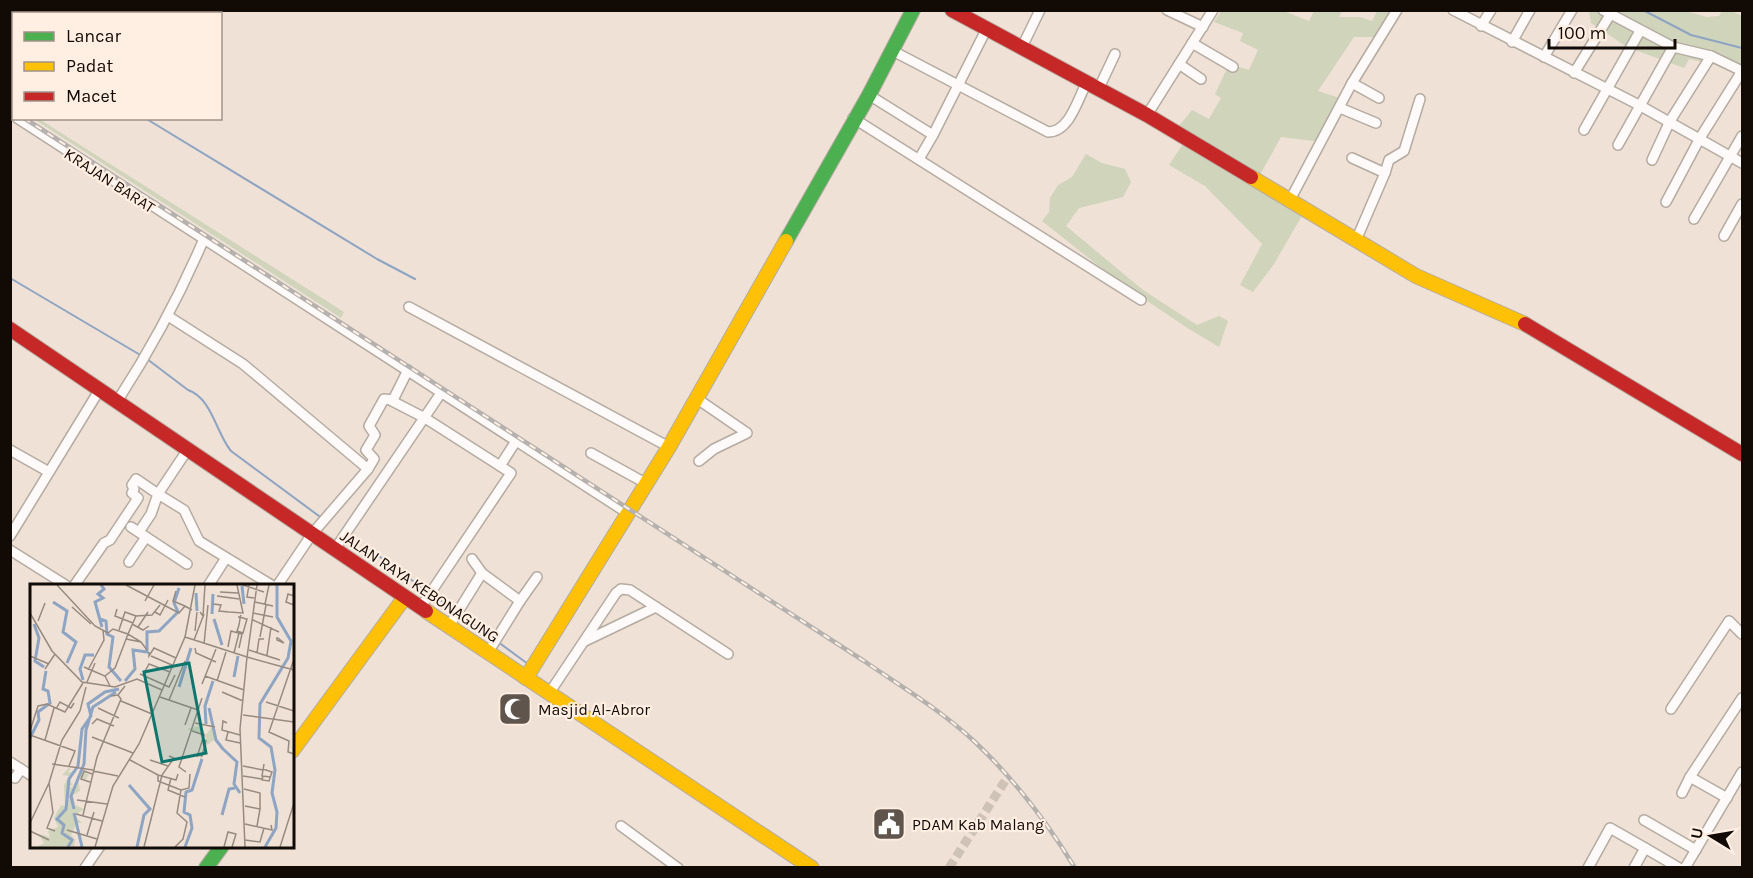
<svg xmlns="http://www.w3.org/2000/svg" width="1753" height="878" font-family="Karla,sans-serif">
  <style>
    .green { fill: #cfd4bb }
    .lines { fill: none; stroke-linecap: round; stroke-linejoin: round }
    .stream { stroke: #8ea4c3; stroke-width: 2 }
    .street-tunnel { stroke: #cec1b6; stroke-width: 9; stroke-dasharray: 9 4.5; stroke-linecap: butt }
    .street-casing { stroke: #b5aba1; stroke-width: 12 }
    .fast-casing { stroke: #b5aba1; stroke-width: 16 }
    .slow-casing { stroke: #b5aba1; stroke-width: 16 }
    .jam-casing { stroke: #b5aba1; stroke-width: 16 }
    .street { stroke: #fdfaf9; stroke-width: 9 }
    .fast { stroke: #4caf50; stroke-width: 14 }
    .slow { stroke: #ffc107; stroke-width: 14 }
    .jam { stroke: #c62828; stroke-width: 14 }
    .rail-casing { stroke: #b4b1ae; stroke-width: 4.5 }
    .rail { stroke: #ffefe2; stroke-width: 2; stroke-dasharray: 7; stroke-linecap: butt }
    .labels { text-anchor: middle; stroke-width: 4.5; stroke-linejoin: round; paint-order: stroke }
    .street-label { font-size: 16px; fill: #120a04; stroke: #ffefe2 }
    .poi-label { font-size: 16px; fill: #120a04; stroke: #ffefe2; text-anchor: start }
    .inset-river { fill: none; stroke: #8ea4c3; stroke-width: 3 }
    .inset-road { fill: none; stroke: #978b81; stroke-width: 1.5 }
    .view { fill: #0f766e; fill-opacity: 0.15; stroke: #0f766e; stroke-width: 3 }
    .inset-edge { fill: none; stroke: #120a04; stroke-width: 3 }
  </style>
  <rect width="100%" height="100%" fill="#efe1d5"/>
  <g class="green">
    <polygon points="1221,11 1284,11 1309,21 1314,11 1342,11 1339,17 1360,17 1372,21 1377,11 1396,11 1378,37 1354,37 1318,91 1346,100 1321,142 1281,137 1257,180 1307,207 1274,264 1253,292 1240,285 1262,244 1205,186 1169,165 1187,138 1175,131 1192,110 1209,119 1221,98 1215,94 1229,64 1249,70 1258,50 1240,41 1243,33 1214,22"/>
    <polygon points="1589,11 1685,11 1707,17 1719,16 1722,11 1732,11 1742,16 1742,71 1689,59 1684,68 1627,47 1591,23"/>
    <polygon points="34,119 39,119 344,312 341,318"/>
    <polygon points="1086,154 1102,163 1125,169 1131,182 1123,197 1079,208 1066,226 1143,290 1197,325 1219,316 1228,321 1219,347 1189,329 1119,282 1042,221 1049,212 1050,198 1058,185 1072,177"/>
  </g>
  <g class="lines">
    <g class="stream">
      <polyline points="1643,10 1691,35 1742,48"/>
      <polyline points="10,36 14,38"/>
      <polyline points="145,118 377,259 415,279"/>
      <polyline points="10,278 142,356"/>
      <path d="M147,359l41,31c24,8 28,43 43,61l92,68"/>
      <polyline points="365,546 428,592"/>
      <polyline points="433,595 455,611"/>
      <polyline points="460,614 494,639"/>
      <polyline points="498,642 528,664"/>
    </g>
    <polyline class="street-tunnel" points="949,868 1005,781"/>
    <g class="street-casing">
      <g id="street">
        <polyline points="1167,10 1203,27"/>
        <polyline points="1453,10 1639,105 1742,163"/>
        <polyline points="1603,10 1673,47 1711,56 1742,71"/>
        <polyline points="1481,26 1491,10"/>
        <polyline points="1512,42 1530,10"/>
        <polyline points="1192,43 1233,67"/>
        <polyline points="1022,47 1040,10"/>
        <path d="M891,50l157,82c22,0 30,-34 39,-50"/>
        <polyline points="1544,57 1572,10"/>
        <polyline points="1179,64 1201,79"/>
        <polyline points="1574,73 1610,15"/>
        <polyline points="1352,83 1379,98"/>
        <polyline points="1099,88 1115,54"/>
        <polyline points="869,95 933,135 987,28"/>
        <polyline points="1340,108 1376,123"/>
        <polyline points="1147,115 1213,10"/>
        <polyline points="17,118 629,514"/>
        <polyline points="853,118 1141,300"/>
        <polyline points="1584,130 1640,31"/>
        <polyline points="1618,145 1673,47"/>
        <polyline points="1352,158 1385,173 1357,238"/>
        <polyline points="919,159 933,135"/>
        <polyline points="1652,160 1670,121 1711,56"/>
        <polyline points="1385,173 1389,160 1404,151 1420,99"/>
        <polyline points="1290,200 1352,83 1397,10"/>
        <polyline points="1666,202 1700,138 1742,71"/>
        <polyline points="1694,219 1742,136"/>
        <polyline points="1724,236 1742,204"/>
        <polyline points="409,307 669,447"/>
        <polyline points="168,316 243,364 368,469 312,534 277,586"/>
        <polyline points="696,398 747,433 714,449 699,461"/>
        <path d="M118,400c33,-51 61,-103 85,-159"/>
        <polyline points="392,401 425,418 511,473 421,607"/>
        <polyline points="188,449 158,494 184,510 199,541 273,586"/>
        <polyline points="10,450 49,472"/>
        <polyline points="591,453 647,484"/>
        <polyline points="500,466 516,441"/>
        <polyline points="368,469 374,459 366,450 375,435 369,426 384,399 393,400 408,370"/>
        <polyline points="131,527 187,564"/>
        <polyline points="10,536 100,389"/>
        <polyline points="335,549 441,393"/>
        <polyline points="10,550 67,586"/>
        <polyline points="472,559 482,573"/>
        <polyline points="129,562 146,537"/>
        <polyline points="74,586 104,543 110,540 138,498 132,493 134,489 132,485 136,479 158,494 151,514 139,532"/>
        <polyline points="208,586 226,558"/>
        <polyline points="520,601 537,577"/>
        <polyline points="449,626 482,573 520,601 489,651"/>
        <polyline points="585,641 656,607"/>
        <polyline points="550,692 616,593 621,589 630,590 728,654"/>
        <polyline points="1671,709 1729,621 1742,634"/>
        <polyline points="10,762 21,769 15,778"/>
        <polyline points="21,769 32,776"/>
        <polyline points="1682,793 1690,777"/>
        <polyline points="1727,798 1690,777 1742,698"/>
        <polyline points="1644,820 1696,850"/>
        <polyline points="621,826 678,868"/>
        <polyline points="85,868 100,846"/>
        <polyline points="1588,868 1610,828 1645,848"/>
        <polyline points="1634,868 1645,848 1679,868"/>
        <polyline points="1685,868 1742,772"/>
      </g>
    </g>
    <g class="fast-casing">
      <g id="fast">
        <polyline points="786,241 869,95 913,10"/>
        <polyline points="206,868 222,846"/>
      </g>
    </g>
    <g class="slow-casing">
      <g id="slow">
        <polyline points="1251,177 1416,276 1525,324"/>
        <polyline points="426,611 812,868"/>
        <polyline points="526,678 669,447 786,241"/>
        <polyline points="292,751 405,597"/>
      </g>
    </g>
    <g class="jam-casing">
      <g id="jam">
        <polyline points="952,10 1147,115 1251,177"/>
        <polyline points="1525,324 1742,454"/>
        <polyline points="10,329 426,611"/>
      </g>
    </g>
    <use href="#street" class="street"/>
    <use href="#fast" class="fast"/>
    <use href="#slow" class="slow"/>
    <use href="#jam" class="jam"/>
    <g class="rail-casing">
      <g id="rail">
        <polyline points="10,110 14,112"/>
        <path d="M24,118l840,543c38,26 78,50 111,81 39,37 72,80 100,126"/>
      </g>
    </g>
    <use href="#rail" class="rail"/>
  </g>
  <defs>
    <g id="mosque-square" transform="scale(1.725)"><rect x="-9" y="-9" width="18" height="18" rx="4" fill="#5f554d" stroke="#ffefe2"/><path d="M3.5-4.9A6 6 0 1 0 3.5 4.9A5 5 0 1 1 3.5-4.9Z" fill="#fff"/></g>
    <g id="civic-square" transform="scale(1.725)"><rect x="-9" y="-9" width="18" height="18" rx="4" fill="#5f554d" stroke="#ffefe2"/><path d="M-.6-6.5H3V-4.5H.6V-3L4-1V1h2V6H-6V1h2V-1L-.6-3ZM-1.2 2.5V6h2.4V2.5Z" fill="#fff"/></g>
  </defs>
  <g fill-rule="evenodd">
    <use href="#mosque-square" x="515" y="709"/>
    <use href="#civic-square" x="889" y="824"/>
  </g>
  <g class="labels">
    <g class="street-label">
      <text transform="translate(110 180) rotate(33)" y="6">KRAJAN BARAT</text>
      <text transform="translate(420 586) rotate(34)" y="6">JALAN RAYA KEBONAGUNG</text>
    </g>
    <g class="poi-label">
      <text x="538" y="715">Masjid Al-Abror</text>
      <text x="912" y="830">PDAM Kab Malang</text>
    </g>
  </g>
  <g transform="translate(30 584)">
    <rect width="264" height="264" fill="#efe1d5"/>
    <path d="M184,140v16l-7,5 -10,27 9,-35 -19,-8 13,-3 6,9zM40,183v3l-2,2h9l-6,2 -1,8 3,2 -4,3 4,1 7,-18 9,5 -3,4 -8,-1 2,13 -7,4 2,10 9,4 -9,7 7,7h-5l-6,12 4,5 -1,6 -37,1 7,-4 -5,-9 11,3 -2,-6 10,-4 -4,-9 7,-13 4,1 -1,-21 5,-9 -7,-1z" fill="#cfd4bb"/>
    <path class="inset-river" d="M71,1l3,4 -6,5 5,4 -8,4 7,25M212,2l2,18M166,9l1,18M23,18l14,9 -4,21 13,10 -9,21M182,30l1,-20M70,35l6,2 1,13 6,3 -4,30 12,14M184,35l8,26M4,40l5,14 -4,23 9,6M204,93l4,-21M53,96l-3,-11 5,-14h9M95,97l10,-12 -2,-19 14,2v-20l12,-1 19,-19 -4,-9 5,-15M149,103l12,-39M179,124l7,32 7,9M176,140l-1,-18 8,-25M0,154l9,-18 -1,-8 12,-9 -2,-12 -5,-2 3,-18M193,165l14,13 -3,22 6,9M99,201l21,24 -6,6 -7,32M44,225l-3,-13 13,-32 2,-34 7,-23 23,-15M44,229l8,34M192,231l7,-26 6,-1M38,263l4,-7 -10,-7 2,-8 -7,-6 9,-10 3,-30 9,-13 4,-37 9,-13 -3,-12 17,-12 14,-3M155,263l7,-19 -2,-13 -6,-3 2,-20 6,-2 10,-31M235,263l11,-19 1,-16 -5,-19 3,-23 -4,-23 -12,-9 1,-34 28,-46 3,-17 -14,-24v-32"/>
    <path class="inset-road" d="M27,1l38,41 13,7 5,-4 15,5 8,-18 16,-1 8,-10M96,1l53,28 6,-7 7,4M213,1l21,7M219,1l-2,12 7,1M146,7l-3,10 12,5M190,8l18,1M187,12l22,3M264,12l-6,-2 -2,8 8,3M115,17l9,-16M225,18l18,4M183,20l8,1 -2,6 10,1M235,20l4,-19M42,23l19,17M87,25l-2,7 18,7M125,28l5,3 8,-15M170,28l3,4 2,-31M199,28l14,1 -6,-28M0,29l22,38 30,31 33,5 22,-8 25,11M223,29l20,4M208,33h2l6,2h1l-4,14 -6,-2 2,-6 1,-6v-2l1,-2M223,36l26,12M8,37l7,-18M102,40l11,6 6,-4M108,43l10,-15M89,46l6,-18 11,4M165,47l2,-19M155,53l10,-52M230,53l6,-32M247,53v3l7,3 -6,-5M96,55l15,3 6,8M164,56l10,-26M174,60l4,-39M198,63l3,-16 11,3 -3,14M165,64l1,5 20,9M219,66l31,10M119,68v4l5,-8 22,10M204,69l5,-20M227,69l2,-14h5M237,71l4,-28M0,72l19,8M121,72l21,9M264,75l-25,73 20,9 -1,11 6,2M54,83l21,9 5,10M15,85l10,-15M58,86l16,-30 -1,-10M110,90l29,13 6,-12M113,91l6,-11 21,8M75,92l10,-8 13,-34 13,8M175,92l39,14M187,97l9,-29M57,98l8,-19M172,100l14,-35M192,108l21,9M81,112l7,-1 7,-9M130,113l38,13M139,116l16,-39M91,117l31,13M236,118l28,9M68,124l21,10M26,125l4,-7 11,6 3,-5M213,131l51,7M165,139l20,4M197,139l-4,-2 -1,9 18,5M62,140l5,-5 17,7M155,141l6,-17M0,147l8,-25 9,-2 18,8 18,-29M162,147l12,4 -7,22M198,148l-2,8 14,3M0,151l45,16 -6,15M62,153l41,16M15,156l9,-32M164,171l8,1 4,-15 -4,-2M100,176l28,15 18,5 2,-6M120,176l18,6M22,180l41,6M234,180l-2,12 9,1M213,182l20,4M63,187l25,5M156,188l-7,-5 23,-69M128,191v6l23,9 -4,23 10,9 -4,17 -8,8M213,192l19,3M233,192l-1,4 7,1 3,-9 -9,-3M141,194l-3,12 17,7M60,198l-9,-3 3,-8 8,3M19,199l4,30 -6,15 8,3M214,205l16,4v16M151,206l8,-2 1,-14M47,216l30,4M215,222l15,3 -3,17M46,230l26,7M53,231l14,-58 24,-58 -3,-4M0,239l19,-40 13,-43 18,-29 6,-24M215,240l27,6 -1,-5M37,246l30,9M0,247l19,9M57,251l7,-23M215,256l15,2 4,-14M65,263l18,-61 26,-42 46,-107 62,20 10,-72M114,263l18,-72 12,-17 -5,-2M194,263l4,-15 8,2 -4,13M215,263l-5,-118 7,-72 47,13M250,263l14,-44"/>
    <path class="view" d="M159,79l17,90 -44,9 -18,-90z"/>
    <rect width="264" height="264" class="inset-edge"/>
  </g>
  <rect width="1753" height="878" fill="none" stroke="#120a04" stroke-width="24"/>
  <rect x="12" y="12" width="210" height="108" fill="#ffefe2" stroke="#a09389" stroke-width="1.5"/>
  <rect x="24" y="32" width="30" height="9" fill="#4caf50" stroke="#a09389" stroke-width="1.5"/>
  <text x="66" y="42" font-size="18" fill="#120a04">Lancar</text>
  <rect x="24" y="62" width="30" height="9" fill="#ffc107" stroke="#a09389" stroke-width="1.5"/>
  <text x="66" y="72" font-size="18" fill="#120a04">Padat</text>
  <rect x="24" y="92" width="30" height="9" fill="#c62828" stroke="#a09389" stroke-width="1.5"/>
  <text x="66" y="102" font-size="18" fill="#120a04">Macet</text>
  <g transform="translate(1711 836) rotate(281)" stroke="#ffefe2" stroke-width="4.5" paint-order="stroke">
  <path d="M0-4.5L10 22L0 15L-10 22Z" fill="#120a04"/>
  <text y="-9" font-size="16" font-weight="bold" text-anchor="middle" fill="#120a04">U</text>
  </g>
  <path d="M1549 39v9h126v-9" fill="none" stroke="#120a04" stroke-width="3"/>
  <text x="1558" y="39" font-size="18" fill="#120a04" stroke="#ffefe2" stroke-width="4.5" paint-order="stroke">100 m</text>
</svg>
